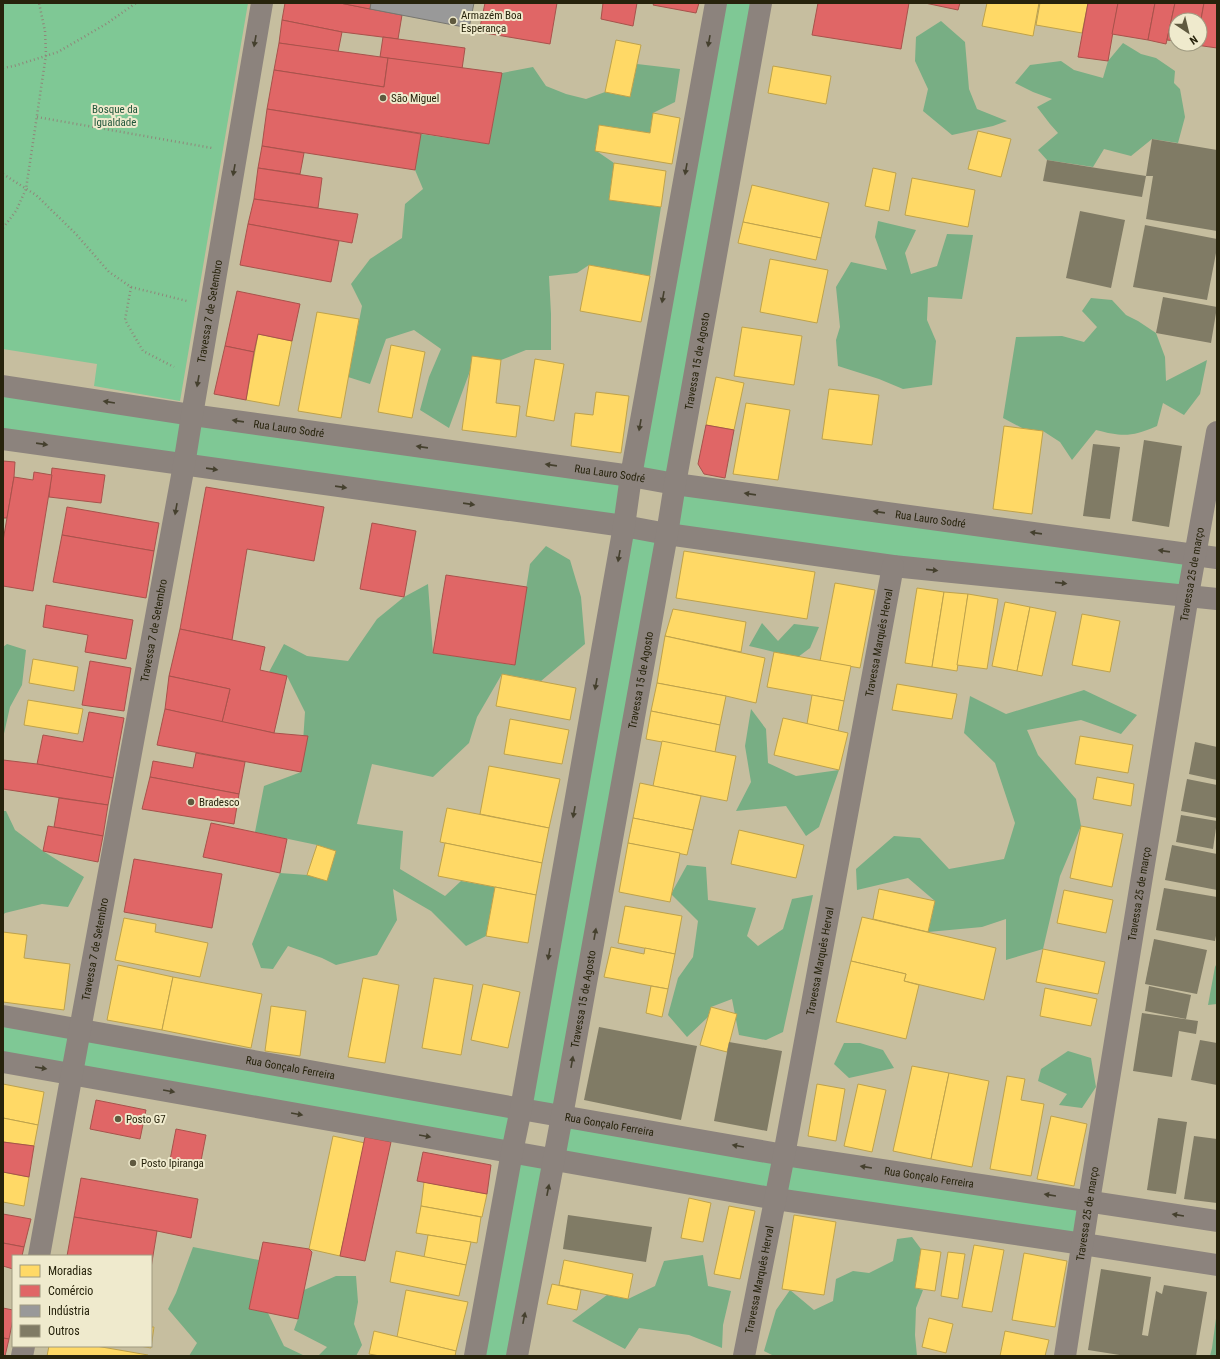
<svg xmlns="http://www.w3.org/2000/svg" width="1220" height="1359" font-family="'Roboto Condensed',sans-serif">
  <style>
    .green { fill: #7fc895; fill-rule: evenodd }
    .forest { fill: #78ae84 }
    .homes { fill: #ffd966; stroke: #bea24b }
    .shops { fill: #e06666; stroke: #a8524b }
    .industry { fill: #999; stroke: #77766f }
    .building { fill: #807b65 }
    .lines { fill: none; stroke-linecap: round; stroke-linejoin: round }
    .path { stroke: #8f877a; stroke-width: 2.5; stroke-dasharray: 1 3; stroke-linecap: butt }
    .minor { stroke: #8c837d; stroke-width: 22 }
    .oneway { fill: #45402e }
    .poi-dot { fill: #5f593f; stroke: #efeacd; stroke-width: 1.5 }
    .labels { text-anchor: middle; stroke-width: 4; stroke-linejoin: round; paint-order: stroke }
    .poi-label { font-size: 11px; fill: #27230c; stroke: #efeacd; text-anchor: start }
    .park-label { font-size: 11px; fill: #21563b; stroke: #efeacd }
    .street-label { font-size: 11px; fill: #27230c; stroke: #efeacd }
  </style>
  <rect width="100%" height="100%" fill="#c6be9f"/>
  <g class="green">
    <polygon points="3,3 248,3 180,401 94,386 97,364 3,349"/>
    <path d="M716,3h45l-86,481 520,71 -7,40 -521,-61 -105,582 527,85 -6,43 -529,-85 -37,197h-42l37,-204 -509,-90v-46l518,93 103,-583 -621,-87v-53l628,90zM632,476l43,8 -8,50 -43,-8zM522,1110l40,6 -8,43 -42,-7z"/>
  </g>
  <g class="forest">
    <polygon points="941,21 965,42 969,89 977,109 1007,121 993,126 952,135 923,111 928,89 915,61 916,37"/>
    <polygon points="1123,43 1141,54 1156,58 1175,71 1174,83 1180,89 1185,117 1178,143 1152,139 1131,156 1104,149 1093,167 1047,160 1038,150 1058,133 1050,124 1037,107 1052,99 1033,92 1015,83 1030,65 1061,61 1074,70 1103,78 1108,61"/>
    <polygon points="637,64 680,69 675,102 653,113 650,133 599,125 595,150 614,163 609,200 661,207 650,276 589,265 577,273 549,276 551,314 551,350 526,350 501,360 472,357 470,371 449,428 420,410 429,377 441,349 414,330 386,339 370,384 348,377 362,306 351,284 370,259 402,238 405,204 423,189 415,170 421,134 489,144 502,73 533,67 546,86 566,94 586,99 605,92 630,97"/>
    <polygon points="878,221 916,230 905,253 911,274 937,266 947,234 973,235 962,299 928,297 927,320 936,341 932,385 903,389 879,379 838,366 836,340 840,327 836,287 851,262 887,270 875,237"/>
    <path d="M1091,298l21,2 14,15 12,6 18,12 9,24 1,24 41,-21 -7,34 -16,21 -21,-12 -6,23c-26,11 -34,11 -61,4l-24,30 -12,-18 -17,-11 -21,-3 -19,-10 13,-81 46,-1 22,6 13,-15 -15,-16z"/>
    <polygon points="546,546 570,560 581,597 585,644 541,681 502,674 477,717 469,743 433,777 372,764 357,824 403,831 400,869 445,896 461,881 495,887 486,936 466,946 431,911 393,889 397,920 377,955 336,965 322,958 288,946 273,969 261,968 252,944 280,873 307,875 327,880 336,851 317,845 255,832 264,786 301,772 305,712 287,676 269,672 284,644 307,656 348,661 377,619 404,597 428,584 433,653 514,665 530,564"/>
    <polygon points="762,623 778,641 794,624 819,627 810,648 798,657 774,652 749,646"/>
    <polygon points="7,644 26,650 22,685 10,707 3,738 3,647"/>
    <polygon points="1084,690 1137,715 1121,734 1081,720 1027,730 1038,755 1076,799 1081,826 1060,876 1043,949 1006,960 1006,919 982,927 928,932 935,901 908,878 857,890 856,869 894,836 920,838 949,869 1004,859 1015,823 995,763 964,733 970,696 1006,714"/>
    <polygon points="751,709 766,729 768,763 796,776 839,770 819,827 806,836 786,806 736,811 751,782 745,746"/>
    <polygon points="3,811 6,811 15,830 43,851 84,877 68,907 42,904 5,913 3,915"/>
    <polygon points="687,865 706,867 708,900 756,908 747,936 758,946 783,929 792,899 813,895 783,1032 766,1040 739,1035 732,999 711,1007 708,1017 687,1037 668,1015 678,978 693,957 698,921 671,894"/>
    <polygon points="1217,963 1217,1004 1208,1005 1215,967"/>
    <polygon points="844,1043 860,1043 883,1050 894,1068 849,1078 834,1064"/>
    <polygon points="1068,1051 1091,1058 1096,1087 1082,1108 1059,1105 1067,1094 1038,1081 1041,1069"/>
    <polygon points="912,1237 921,1249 915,1288 923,1290 916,1308 915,1335 917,1356 774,1356 764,1351 776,1310 790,1290 814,1310 833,1301 836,1279 853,1271 869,1273 893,1261 897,1239"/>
    <polygon points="193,1247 259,1260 249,1309 268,1313 284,1346 305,1356 189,1356 197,1343 168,1309 176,1293"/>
    <polygon points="703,1255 708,1286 731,1291 723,1325 722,1348 689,1335 639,1328 625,1349 572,1321 607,1295 628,1299 655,1286 664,1261"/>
    <polygon points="336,1276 356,1276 358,1302 354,1324 362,1345 356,1356 318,1356 327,1347 294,1330 298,1319 304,1290"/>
    <polygon points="1217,1311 1217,1356 1210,1356 1212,1348"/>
  </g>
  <g class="homes">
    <polygon points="987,3 1039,3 1033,36 982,26"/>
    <polygon points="1040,3 1088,3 1082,33 1036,25"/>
    <polygon points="616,40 641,45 630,97 605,92"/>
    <polygon points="773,66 831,76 826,104 768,93"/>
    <polygon points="653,113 680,118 672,164 595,151 599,125 650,133"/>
    <polygon points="978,131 1011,139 1001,177 968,169"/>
    <polygon points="614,163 666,171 661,207 609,200"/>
    <polygon points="873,168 896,173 889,211 865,206"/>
    <polygon points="912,178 975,190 968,227 905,215"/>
    <polygon points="752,185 829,203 821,238 743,222"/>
    <polygon points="743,222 821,238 816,260 738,243"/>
    <polygon points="770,259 828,270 817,323 760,312"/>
    <polygon points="589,265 650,276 641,322 580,311"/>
    <polygon points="317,312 359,319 341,418 298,411"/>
    <polygon points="742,327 802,336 794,385 734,376"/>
    <polygon points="258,334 292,341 279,406 246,400"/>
    <polygon points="391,345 425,352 412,418 378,412"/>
    <polygon points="472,356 501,360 496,403 520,406 516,437 462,430"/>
    <polygon points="535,359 564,364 554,421 526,416"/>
    <polygon points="716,377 744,383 734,430 706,425"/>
    <polygon points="829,389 879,395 872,445 822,439"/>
    <polygon points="596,392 629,396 621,453 571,446 575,413 593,415"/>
    <polygon points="746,403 790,410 778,480 733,474"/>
    <polygon points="1004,426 1043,431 1032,514 993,509"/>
    <polygon points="684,551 815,572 807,619 676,598"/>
    <polygon points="835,583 875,590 860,668 820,661"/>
    <polygon points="917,588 944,592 932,667 905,663"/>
    <polygon points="944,592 968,594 957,671 932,667"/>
    <polygon points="968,594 998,599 987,669 957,665"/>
    <polygon points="1005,602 1030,607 1017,671 992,666"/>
    <polygon points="1030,607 1056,612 1042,676 1017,671"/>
    <polygon points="673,609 746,622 741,652 665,636"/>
    <polygon points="1082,614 1120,621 1110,672 1072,665"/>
    <polygon points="665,636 765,658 756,703 726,696 657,683"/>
    <polygon points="774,652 851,666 844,701 767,687"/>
    <polygon points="33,659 78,667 74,691 29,683"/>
    <polygon points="502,674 576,688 570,720 496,706"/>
    <polygon points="657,683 726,696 720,725 651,711"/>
    <polygon points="897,684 957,694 952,719 892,710"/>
    <polygon points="812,695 844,701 838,731 807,724"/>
    <polygon points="28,700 83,709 78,734 24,725"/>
    <polygon points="651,711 720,725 715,752 646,739"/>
    <polygon points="783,718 848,733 839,770 774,755"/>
    <polygon points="510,719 569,730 562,764 504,754"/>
    <polygon points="1080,736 1133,745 1128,773 1075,764"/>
    <polygon points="662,741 736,756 727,801 653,786"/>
    <polygon points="489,766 560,779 549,828 480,814"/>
    <polygon points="1097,777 1134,784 1131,806 1093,799"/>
    <polygon points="640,783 701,796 693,830 633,818"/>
    <polygon points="447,808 549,828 542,863 440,842"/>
    <polygon points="633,818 693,830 687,855 628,843"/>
    <polygon points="1081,826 1123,834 1112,887 1070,878"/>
    <polygon points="739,830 804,845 796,878 731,864"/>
    <polygon points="445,843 542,863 536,895 438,876"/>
    <polygon points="628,843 680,853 670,902 619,892"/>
    <polygon points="317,845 336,851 327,881 307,875"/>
    <polygon points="495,887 536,895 528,943 486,936"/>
    <polygon points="879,889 935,901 928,932 873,919"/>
    <polygon points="1064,890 1113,900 1106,933 1057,923"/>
    <polygon points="625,906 682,916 675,954 618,943"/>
    <polygon points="862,917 996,948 984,1000 904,981 906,974 851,961"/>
    <polygon points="124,918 156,924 155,932 208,943 200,977 115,960"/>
    <polygon points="3,932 27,935 24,958 70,964 64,1010 3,1002"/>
    <polygon points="611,947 644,954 645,948 675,954 668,989 604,977"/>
    <polygon points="1043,949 1105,962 1098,994 1036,982"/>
    <polygon points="851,961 906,974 904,981 919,985 906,1039 836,1022"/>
    <polygon points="118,965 173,977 162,1030 107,1020"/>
    <polygon points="173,977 262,994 251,1048 162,1030"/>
    <polygon points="363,978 399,985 385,1063 348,1057"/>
    <polygon points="434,978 473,985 461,1055 422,1048"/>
    <polygon points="483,984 520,992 508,1048 471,1040"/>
    <polygon points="651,986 668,989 662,1017 646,1013"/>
    <polygon points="1045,988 1097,999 1091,1026 1040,1016"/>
    <polygon points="271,1006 306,1011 300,1056 265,1051"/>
    <polygon points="711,1007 737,1014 727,1052 700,1045"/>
    <polygon points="912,1066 949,1073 931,1159 893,1151"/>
    <polygon points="949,1073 989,1081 972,1167 931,1159"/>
    <polygon points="1007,1076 1025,1079 1021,1100 1044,1104 1031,1176 990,1169"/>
    <polygon points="3,1084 44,1092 38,1125 3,1118"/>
    <polygon points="817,1084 845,1089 836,1141 808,1136"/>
    <polygon points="858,1084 886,1090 872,1152 844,1146"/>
    <polygon points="1051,1116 1087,1124 1074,1186 1037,1179"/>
    <polygon points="3,1118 38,1125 34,1146 3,1142"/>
    <polygon points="333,1136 365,1143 340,1256 309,1249"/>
    <polygon points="3,1172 29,1177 24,1206 3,1202"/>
    <polygon points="424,1182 487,1194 482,1217 421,1206"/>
    <polygon points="689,1198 711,1203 703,1242 681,1238"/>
    <polygon points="421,1206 481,1217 477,1243 416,1233"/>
    <polygon points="729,1206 755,1211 740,1279 714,1274"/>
    <polygon points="794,1215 836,1222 824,1295 782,1289"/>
    <polygon points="428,1235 471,1242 466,1265 424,1257"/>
    <polygon points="974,1245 1004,1250 992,1312 962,1307"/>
    <polygon points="921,1249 941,1252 935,1291 915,1288"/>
    <polygon points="396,1251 466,1265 459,1296 390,1282"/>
    <polygon points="948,1252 965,1254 958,1299 941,1296"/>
    <polygon points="1024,1253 1067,1261 1055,1327 1012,1320"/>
    <polygon points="564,1260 633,1274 628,1299 559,1285"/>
    <polygon points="552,1284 581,1290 577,1310 547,1304"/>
    <polygon points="406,1290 468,1302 456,1351 397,1337"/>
    <polygon points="929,1318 953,1324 946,1353 922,1347"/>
    <polygon points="151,1327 154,1327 151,1348 140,1346 151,1346"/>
    <polygon points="374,1331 456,1351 455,1356 380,1356 369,1354"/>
    <polygon points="1005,1331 1049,1340 1045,1356 1000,1356"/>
    <polygon points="49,1346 96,1346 148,1355 148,1356 47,1356"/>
  </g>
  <g class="shops">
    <polygon points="285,3 340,3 402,15 398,39 342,32 282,20"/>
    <polygon points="340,3 371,3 370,9"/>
    <polygon points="485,3 557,3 550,44 479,32"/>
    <polygon points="603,3 637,3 633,26 601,19"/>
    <polygon points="654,3 699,3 696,13 653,5"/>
    <polygon points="818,3 909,3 901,49 812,35"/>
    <polygon points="925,3 960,3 958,10"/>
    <polygon points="1088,3 1118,3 1108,61 1078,57"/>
    <polygon points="1118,3 1155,3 1148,40 1112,34"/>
    <polygon points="1155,3 1175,3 1166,44 1148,40"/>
    <polygon points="1175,3 1204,3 1200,25 1200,20 1176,20 1176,41 1167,40"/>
    <polygon points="1204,3 1217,3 1217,48 1196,45 1200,44 1200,25"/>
    <polygon points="282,20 342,32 338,52 279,43"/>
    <polygon points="383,37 465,48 462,69 380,57"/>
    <polygon points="279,43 388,58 384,87 274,70"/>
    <polygon points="388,58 502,73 489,144 267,109 274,70 384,87"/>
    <polygon points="267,109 421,134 415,170 262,146"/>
    <polygon points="262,146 304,153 300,174 258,168"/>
    <polygon points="258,168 322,178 318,208 254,199"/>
    <polygon points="254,199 358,214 352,243 248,224"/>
    <polygon points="248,224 339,241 331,282 240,265"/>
    <polygon points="237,291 300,304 292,341 258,334 254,352 225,346"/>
    <polygon points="225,346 254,352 246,400 214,394"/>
    <polygon points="706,425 734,430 725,478 704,474 698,464"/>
    <polygon points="3,461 15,462 14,477 7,518 3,518"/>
    <polygon points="52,468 105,475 101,503 49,497"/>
    <polygon points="34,472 52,475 33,591 3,586 3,541 14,477 33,480"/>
    <polygon points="206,487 324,507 314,561 247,549 232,640 180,629"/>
    <polygon points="67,507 159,523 154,551 62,535"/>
    <polygon points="372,523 416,531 404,597 360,589"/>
    <polygon points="62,535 154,551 146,598 53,582"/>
    <polygon points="446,575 527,587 515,665 433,653"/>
    <polygon points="46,605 133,620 126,659 85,652 88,635 43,627"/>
    <polygon points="180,629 265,647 260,670 287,676 274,733 222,722 230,689 169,676"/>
    <polygon points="90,661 131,668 124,711 82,705"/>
    <polygon points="169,676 230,689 222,722 165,709"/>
    <polygon points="165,709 274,733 308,736 301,772 157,745"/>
    <polygon points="89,712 124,718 113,778 37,764 43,735 83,742"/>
    <polygon points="196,753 245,762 239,794 150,777 153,761 193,768"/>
    <polygon points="3,760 37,764 113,778 108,805 3,789"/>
    <polygon points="150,777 239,794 234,824 142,809"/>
    <polygon points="59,798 108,805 103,836 54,827"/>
    <polygon points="211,823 287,839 280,873 203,857"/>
    <polygon points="48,826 103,836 98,862 43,851"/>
    <polygon points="134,859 222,874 212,928 124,912"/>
    <polygon points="96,1100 146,1110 140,1139 90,1129"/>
    <polygon points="176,1129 206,1135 200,1166 170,1160"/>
    <polygon points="365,1137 391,1142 365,1261 340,1256"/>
    <polygon points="3,1142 34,1146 29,1177 3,1172"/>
    <polygon points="423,1152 491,1165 487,1194 417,1181"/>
    <polygon points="81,1178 198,1199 191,1238 157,1231 74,1217"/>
    <polygon points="3,1214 31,1219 24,1247 3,1243"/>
    <polygon points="74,1217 157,1231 151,1268 151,1256 67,1256"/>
    <polygon points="263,1242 309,1249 312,1252 298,1319 249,1309"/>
    <polygon points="3,1243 24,1247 22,1256 13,1256 13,1269 3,1266"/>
    <polygon points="3,1308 13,1310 13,1319 9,1339 3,1338"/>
    <polygon points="3,1338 9,1339 5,1356 3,1356"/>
  </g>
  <polygon class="industry" points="371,3 474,3 469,28 370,9"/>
  <g class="building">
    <polygon points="1152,139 1217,150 1217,231 1146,219 1153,176 1146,176 1142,197 1043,181 1047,160 1146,176"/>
    <polygon points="1080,211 1125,220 1111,288 1066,278"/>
    <polygon points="1145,225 1217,239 1217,248 1207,300 1133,287"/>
    <polygon points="1163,297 1217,307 1211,343 1156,333"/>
    <polygon points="1144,440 1182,446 1169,527 1132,521"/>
    <polygon points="1093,444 1120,447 1110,519 1083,516"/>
    <polygon points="1195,742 1217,747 1217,780 1189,774"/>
    <polygon points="1187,779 1217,785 1217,818 1181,811"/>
    <polygon points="1181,815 1217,821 1213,849 1176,842"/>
    <polygon points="1172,845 1217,854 1217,890 1165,880"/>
    <polygon points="1164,888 1217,897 1217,930 1215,941 1156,930"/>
    <polygon points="1154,939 1207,950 1197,994 1145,984"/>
    <polygon points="1149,986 1191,995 1186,1019 1145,1011"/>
    <polygon points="1142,1013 1198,1021 1196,1034 1179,1031 1172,1077 1133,1071"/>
    <polygon points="599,1027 697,1046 681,1120 584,1100"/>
    <polygon points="1200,1040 1217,1043 1217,1085 1191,1080"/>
    <polygon points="729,1042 782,1051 767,1131 714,1121"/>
    <polygon points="1158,1118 1187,1122 1176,1194 1147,1190"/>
    <polygon points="1194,1136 1217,1139 1217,1203 1184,1199"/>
    <polygon points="568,1215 652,1227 646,1262 563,1249"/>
    <polygon points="1101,1269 1151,1277 1142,1335 1148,1336 1156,1291 1162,1294 1164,1285 1207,1292 1196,1356 1126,1356 1088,1350"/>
  </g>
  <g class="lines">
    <g class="path">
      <polyline points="3,68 14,66 58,52 106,24 136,3"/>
      <polyline points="37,117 212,148"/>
      <polyline points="3,174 36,195 75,233 109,272 131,287 187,301"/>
      <polyline points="3,228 16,211 26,189 46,55 45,31 39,3"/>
      <polyline points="131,287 125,320 143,351 174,367"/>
    </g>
    <g class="minor">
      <path id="s1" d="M3,386l189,29 439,61 44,8 542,74"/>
      <polyline points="3,439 624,526 667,534 893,566 1217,599"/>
      <path id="s2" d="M3,1016l518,93 263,46 433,66"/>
      <polyline points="3,1062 776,1199 1083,1244 1217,1265"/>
      <path id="s3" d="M39,1256l33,-183 112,-608 8,-50 70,-412"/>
      <polyline points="22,1356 24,1346"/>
      <polyline points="475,1356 512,1152 521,1109 624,526 631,476 716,3"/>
      <path id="s4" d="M517,1356l45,-240 105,-582 8,-50 86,-481"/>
      <path id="s5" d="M744,1356l40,-201 109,-589"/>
      <path id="s6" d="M1065,1356l24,-155 99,-606 29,-163"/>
    </g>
  </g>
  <defs><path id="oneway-solid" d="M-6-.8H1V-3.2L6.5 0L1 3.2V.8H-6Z"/></defs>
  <g class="oneway">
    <use href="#oneway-solid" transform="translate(255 41) rotate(100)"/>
    <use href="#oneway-solid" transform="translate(709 41) rotate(100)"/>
    <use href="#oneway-solid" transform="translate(686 169) rotate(100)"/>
    <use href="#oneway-solid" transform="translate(234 170) rotate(100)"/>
    <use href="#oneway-solid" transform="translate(663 297) rotate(100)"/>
    <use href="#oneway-solid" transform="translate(198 381) rotate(100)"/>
    <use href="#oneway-solid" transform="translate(109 402) rotate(-171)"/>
    <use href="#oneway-solid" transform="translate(238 421) rotate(-172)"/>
    <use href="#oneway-solid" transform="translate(640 425) rotate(100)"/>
    <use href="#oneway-solid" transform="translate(42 444) rotate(8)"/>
    <use href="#oneway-solid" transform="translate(422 447) rotate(-172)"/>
    <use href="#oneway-solid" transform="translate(551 465) rotate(-172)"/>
    <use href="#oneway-solid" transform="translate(212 469) rotate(8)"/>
    <use href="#oneway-solid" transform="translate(341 487) rotate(8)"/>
    <use href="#oneway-solid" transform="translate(750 494) rotate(-172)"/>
    <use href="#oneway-solid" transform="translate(469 504) rotate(8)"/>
    <use href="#oneway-solid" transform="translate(176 509) rotate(100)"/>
    <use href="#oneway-solid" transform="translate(879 512) rotate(-172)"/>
    <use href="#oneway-solid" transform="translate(1036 533) rotate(-172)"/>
    <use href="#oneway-solid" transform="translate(1164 551) rotate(-172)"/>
    <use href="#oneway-solid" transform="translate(619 556) rotate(100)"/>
    <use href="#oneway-solid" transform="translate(932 570) rotate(6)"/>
    <use href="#oneway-solid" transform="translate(1061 583) rotate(6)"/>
    <use href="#oneway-solid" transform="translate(596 684) rotate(100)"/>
    <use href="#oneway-solid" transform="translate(574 812) rotate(100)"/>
    <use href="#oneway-solid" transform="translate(595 934) rotate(-80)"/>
    <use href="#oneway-solid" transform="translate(549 954) rotate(100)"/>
    <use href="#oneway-solid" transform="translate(572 1062) rotate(-80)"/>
    <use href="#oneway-solid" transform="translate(41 1068) rotate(9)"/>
    <use href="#oneway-solid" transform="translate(169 1091) rotate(10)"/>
    <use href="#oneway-solid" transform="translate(297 1114) rotate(10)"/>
    <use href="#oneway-solid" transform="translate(425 1136) rotate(10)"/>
    <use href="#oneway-solid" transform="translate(738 1146) rotate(-170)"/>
    <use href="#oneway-solid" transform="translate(866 1167) rotate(-171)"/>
    <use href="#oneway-solid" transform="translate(548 1190) rotate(-79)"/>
    <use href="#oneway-solid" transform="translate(1050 1195) rotate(-171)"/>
    <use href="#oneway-solid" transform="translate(1178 1215) rotate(-171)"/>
    <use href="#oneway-solid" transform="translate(524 1318) rotate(-79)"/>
  </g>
  <g class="poi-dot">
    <circle cx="453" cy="21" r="4"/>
    <circle cx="383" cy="98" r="4"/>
    <circle cx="191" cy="802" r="4"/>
    <circle cx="118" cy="1119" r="4"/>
    <circle cx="133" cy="1163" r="4"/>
  </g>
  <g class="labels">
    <g class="poi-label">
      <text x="461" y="19">Armazém Boa<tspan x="461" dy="13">Esperança</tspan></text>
      <text x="391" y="102">São Miguel</text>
      <text x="199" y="806">Bradesco</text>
      <text x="126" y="1123">Posto G7</text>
      <text x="141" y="1167">Posto Ipiranga</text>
    </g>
    <g class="park-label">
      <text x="115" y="113">Bosque da<tspan x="115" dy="13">Igualdade</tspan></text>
    </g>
    <g class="street-label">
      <text dy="4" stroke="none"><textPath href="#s3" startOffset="960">Travessa 7 de Setembro</textPath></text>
      <text dy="4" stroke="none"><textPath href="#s4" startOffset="1011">Travessa 15 de Agosto</textPath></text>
      <text dy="4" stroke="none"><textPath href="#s1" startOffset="289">Rua Lauro Sodré</textPath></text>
      <text dy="4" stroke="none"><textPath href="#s1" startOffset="613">Rua Lauro Sodré</textPath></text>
      <text dy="4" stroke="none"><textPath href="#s1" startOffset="937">Rua Lauro Sodré</textPath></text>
      <text dy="4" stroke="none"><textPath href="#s6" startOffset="792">Travessa 25 de março</textPath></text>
      <text dy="4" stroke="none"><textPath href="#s3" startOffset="636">Travessa 7 de Setembro</textPath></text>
      <text dy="4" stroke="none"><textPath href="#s5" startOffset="726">Travessa Marquês Herval</textPath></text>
      <text dy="4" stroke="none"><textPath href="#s4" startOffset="687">Travessa 15 de Agosto</textPath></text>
      <text dy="4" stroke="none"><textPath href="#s6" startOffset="468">Travessa 25 de março</textPath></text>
      <text dy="4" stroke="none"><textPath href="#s3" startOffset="312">Travessa 7 de Setembro</textPath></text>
      <text dy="4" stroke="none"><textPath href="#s5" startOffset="402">Travessa Marquês Herval</textPath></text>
      <text dy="4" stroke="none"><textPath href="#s4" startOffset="363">Travessa 15 de Agosto</textPath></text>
      <text dy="4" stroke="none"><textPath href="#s2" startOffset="292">Rua Gonçalo Ferreira</textPath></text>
      <text dy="4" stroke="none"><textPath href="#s2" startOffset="616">Rua Gonçalo Ferreira</textPath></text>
      <text dy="4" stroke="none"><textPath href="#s2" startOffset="940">Rua Gonçalo Ferreira</textPath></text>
      <text dy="4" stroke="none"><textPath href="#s6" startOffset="144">Travessa 25 de março</textPath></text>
      <text dy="4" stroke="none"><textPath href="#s5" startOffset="78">Travessa Marquês Herval</textPath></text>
    </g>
  </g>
  <rect width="1220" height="1359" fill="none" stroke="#27230c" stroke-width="8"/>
  <rect x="12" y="1255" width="140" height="92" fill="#efeacd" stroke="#9f9a80"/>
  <rect x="20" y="1265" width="20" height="12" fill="#ffd966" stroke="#9f9a80"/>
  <text x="48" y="1275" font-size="12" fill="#27230c">Moradias</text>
  <rect x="20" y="1285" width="20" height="12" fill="#e06666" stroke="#9f9a80"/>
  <text x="48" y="1295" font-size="12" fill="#27230c">Comércio</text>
  <rect x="20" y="1305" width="20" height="12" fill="#999999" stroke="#9f9a80"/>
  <text x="48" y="1315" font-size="12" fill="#27230c">Indústria</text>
  <rect x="20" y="1325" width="20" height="12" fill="#807b65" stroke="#9f9a80"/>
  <text x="48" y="1335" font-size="12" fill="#27230c">Outros</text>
  <g transform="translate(1188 32) rotate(145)"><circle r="19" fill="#efeacd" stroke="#9f9a80"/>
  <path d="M0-3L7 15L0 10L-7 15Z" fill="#5f593f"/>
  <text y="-6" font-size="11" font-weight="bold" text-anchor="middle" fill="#27230c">N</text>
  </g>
</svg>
